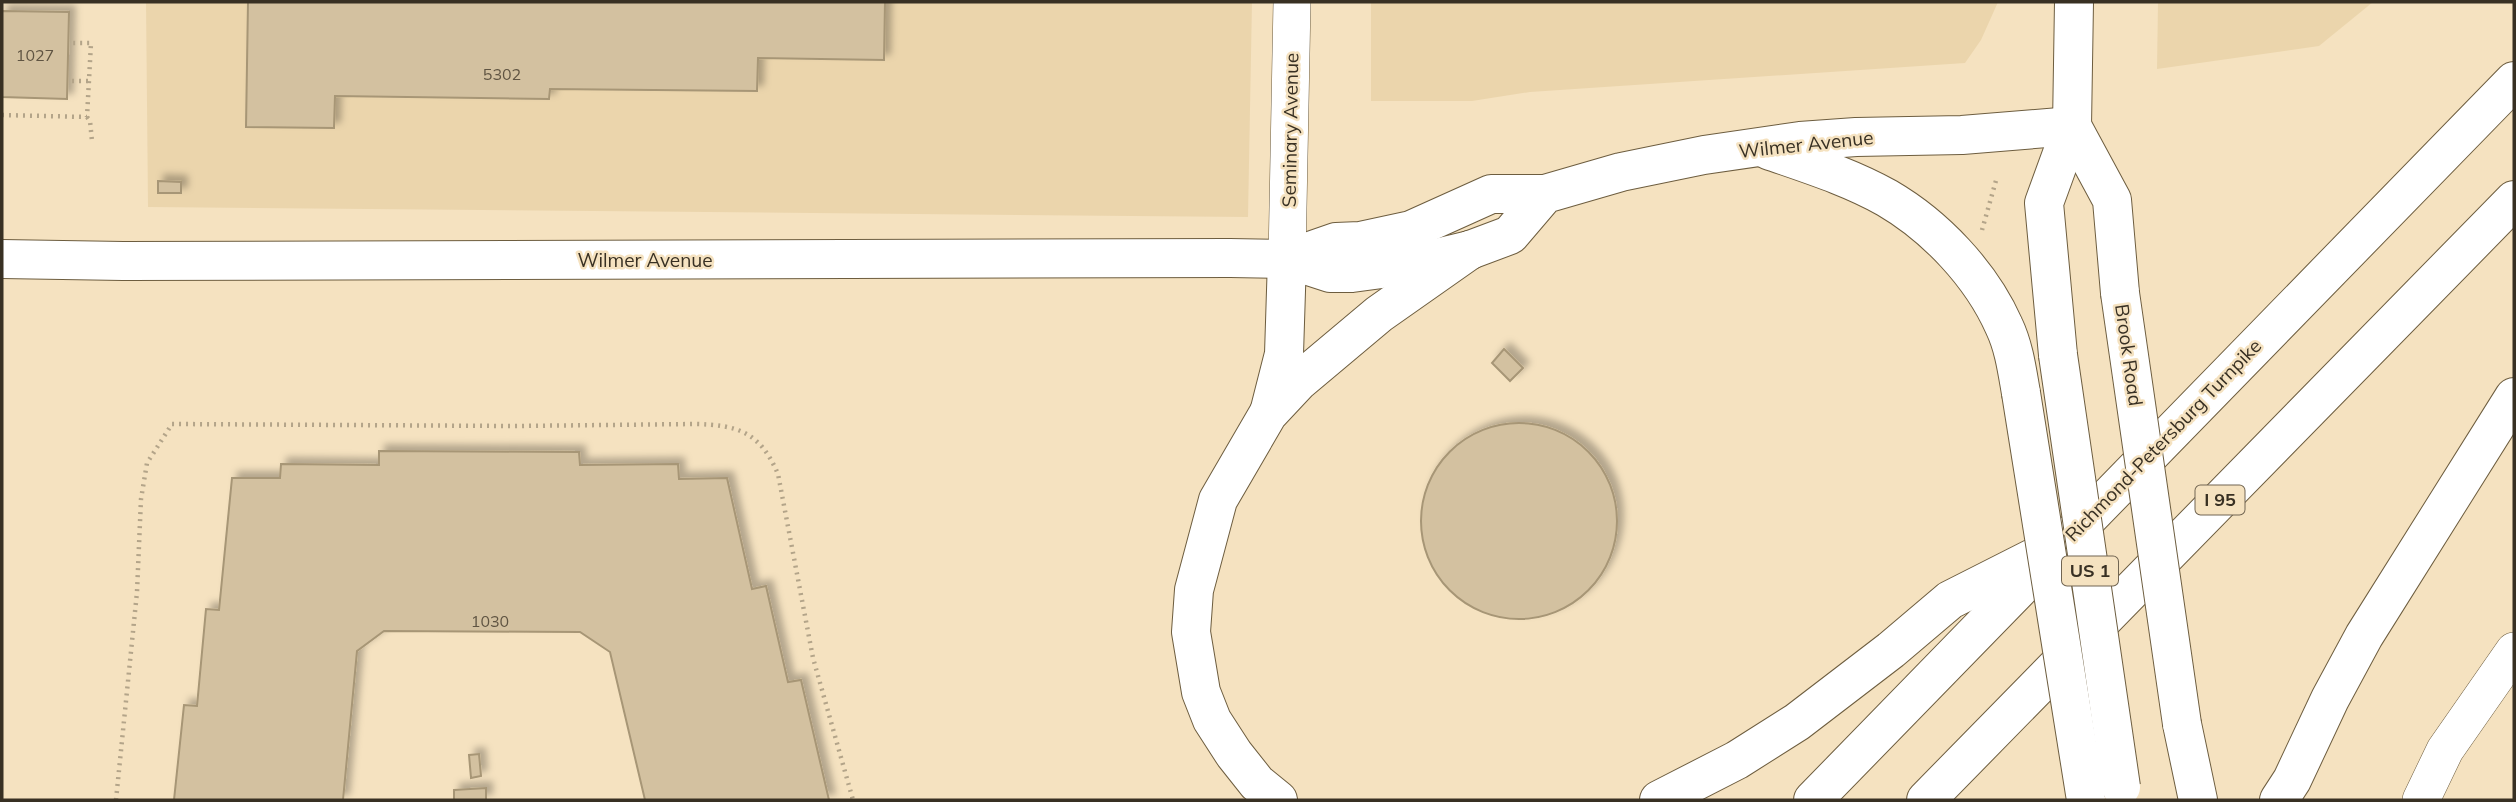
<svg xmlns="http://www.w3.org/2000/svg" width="2516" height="802" font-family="Mulish,sans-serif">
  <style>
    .built { fill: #ebd5ac }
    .building { fill: #d3c1a0; stroke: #a79676; stroke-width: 2; filter: url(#shadow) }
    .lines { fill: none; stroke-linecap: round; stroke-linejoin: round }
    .street-casing { stroke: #6d5d3f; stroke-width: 38 }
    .secondary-casing { stroke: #6d5d3f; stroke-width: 40 }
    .primary-casing { stroke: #6d5d3f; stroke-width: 40 }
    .highway-casing { stroke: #6d5d3f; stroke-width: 40 }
    .path { stroke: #b3a489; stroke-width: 4.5; stroke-dasharray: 2 5; stroke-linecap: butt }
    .street { stroke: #fff; stroke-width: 37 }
    .secondary { stroke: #fff; stroke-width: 38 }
    .primary { stroke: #fff; stroke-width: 38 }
    .highway { stroke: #fff; stroke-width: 38 }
    .primary-bridge-casing { stroke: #6d5d3f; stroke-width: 40; stroke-linecap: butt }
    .primary-bridge { stroke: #fff; stroke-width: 38 }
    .labels { text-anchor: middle; stroke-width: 5; stroke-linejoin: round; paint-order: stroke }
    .number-label { font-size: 16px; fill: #5f5442 }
    .shield { fill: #f5e2c0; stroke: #716552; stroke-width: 2 }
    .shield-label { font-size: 18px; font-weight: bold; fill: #383023 }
    .street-label { font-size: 19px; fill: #383023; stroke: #f5e2c0 }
  </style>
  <defs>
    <filter id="shadow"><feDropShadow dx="6" dy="-6" stdDeviation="3.5" flood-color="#0004"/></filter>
  </defs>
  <rect width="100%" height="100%" fill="#f5e2c0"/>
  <g class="built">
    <polygon points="146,2 1252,2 1248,217 148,207"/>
    <polygon points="1371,2 1998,2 1981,40 1965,63 1530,92 1472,101 1371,101"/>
    <polygon points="2158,2 2373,2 2319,46 2157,69"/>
  </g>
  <g class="building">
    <polygon points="248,2 885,2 884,60 758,58 757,91 550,89 549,99 335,96 334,128 246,127"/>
    <polygon points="2,11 69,12 67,99 2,97"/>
    <polygon points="158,181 181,182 181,193 158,193"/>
    <polygon points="1504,349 1523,368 1510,381 1492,363"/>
    <circle cx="1519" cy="521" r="98"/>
    <polygon points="379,451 579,452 580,465 678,464 679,479 727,478 752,589 766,586 788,682 801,680 829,800 645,800 610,652 580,632 384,631 357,651 343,800 174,800 184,705 197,706 206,609 219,610 232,478 280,478 281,464 379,465"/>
    <polygon points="479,754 481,776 471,778 469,755"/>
    <polygon points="486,788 486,800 454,800 454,790"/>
  </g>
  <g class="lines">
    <g class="street-casing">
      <g id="street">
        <polyline points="1287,259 1292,2"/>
        <polyline points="2421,800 2445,750 2514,651"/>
      </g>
    </g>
    <g class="secondary-casing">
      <g id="secondary">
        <polyline points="2,259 123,261 1230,258 1287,259 1330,273 1352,273 1404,266 1470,250"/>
        <polyline points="1287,259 1336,242 1360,241 1411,230 1491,194 1545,194"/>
      </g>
    </g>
    <g class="primary-casing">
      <g id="primary">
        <polyline points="2072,126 2112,200 2120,293"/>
        <path d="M1768,150c40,14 82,27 119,48 48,28 94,76 117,128 10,21 13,44 17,67"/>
        <polyline points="1470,250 1510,235 1545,194 1621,172 1704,155 1800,141 1856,137 1962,135 2072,126"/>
        <polyline points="2058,355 2044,203 2072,126 2074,2"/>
        <polyline points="2182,724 2198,800"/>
      </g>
    </g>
    <g class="highway-casing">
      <g id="highway">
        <polyline points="1270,409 1284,354 1287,259"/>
        <polyline points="1278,800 1257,783 1234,754 1212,720 1201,692 1191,632 1194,590 1218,500 1268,414 1298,382 1379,314 1470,250"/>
        <polyline points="1659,800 1737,760 1797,722 1891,650 1950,600 2033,558"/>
        <polyline points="1813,800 2514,81"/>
        <polyline points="1926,800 2514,200"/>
        <polyline points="2279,800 2292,780 2330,699 2364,636 2514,397"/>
      </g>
    </g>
    <g class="path">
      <polyline points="72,81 90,81"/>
      <polyline points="2,115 87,117 91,43 73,43"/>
      <polyline points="87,117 90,121 92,141"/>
      <polyline points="1982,230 1997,177"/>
      <path d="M116,800l21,-208 4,-93 6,-36 25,-39 343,2 180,-2c43,1 65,8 83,50l35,184 40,142"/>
    </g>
    <use href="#street" class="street"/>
    <use href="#secondary" class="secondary"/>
    <use href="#primary" class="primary"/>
    <use href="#highway" class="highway"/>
    <g class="primary-bridge-casing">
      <g id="primary-bridge">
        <polyline points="2120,293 2182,724"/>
        <polyline points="2058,355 2121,787"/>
        <polyline points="2021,393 2086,800"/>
      </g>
    </g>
    <use href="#primary-bridge" class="primary-bridge"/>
  </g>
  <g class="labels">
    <g class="number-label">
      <text x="35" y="61">1027</text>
      <text x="502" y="80">5302</text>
      <text x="490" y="627">1030</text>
    </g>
    <g class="shield">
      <rect x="2195.5" y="485.5" width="49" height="29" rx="5"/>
      <rect x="2062" y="556.5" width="56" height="29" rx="5"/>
    </g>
    <g class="shield-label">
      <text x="2220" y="506">I 95</text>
      <text x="2090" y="577">US 1</text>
    </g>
    <g class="street-label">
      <text transform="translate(1290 130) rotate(-89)" y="7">Seminary Avenue</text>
      <text transform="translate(1806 144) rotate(-6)" y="7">Wilmer Avenue</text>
      <text x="645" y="267">Wilmer Avenue</text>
      <text transform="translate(2129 355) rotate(82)" y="7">Brook Road</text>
      <text transform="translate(2163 440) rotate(-46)" y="7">Richmond-Petersburg Turnpike</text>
    </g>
  </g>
  <rect width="2516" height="802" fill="none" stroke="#383023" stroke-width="7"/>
</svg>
